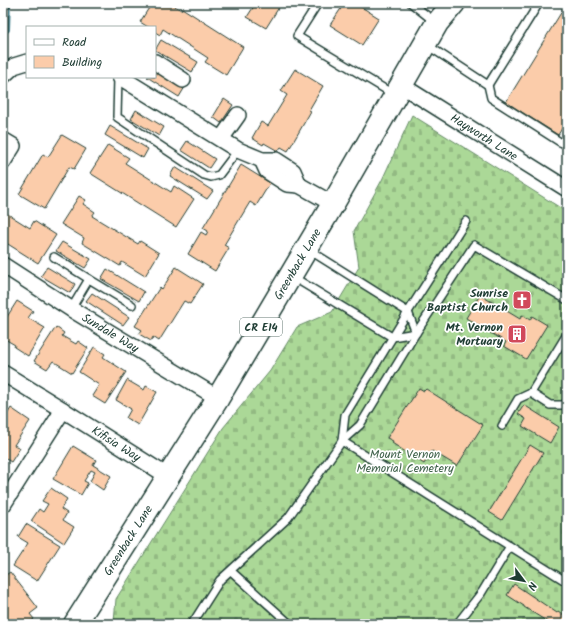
<svg xmlns="http://www.w3.org/2000/svg" width="570" height="627" font-family="Kalam,sans-serif">
  <style>
    .cemetery { fill: url(#cemetery-stones); stroke: #658a66 }
    .lines { fill: none; stroke-linecap: round; stroke-linejoin: round }
    .stream { stroke: #578e99; stroke-width: 4 }
    .building { fill: #fbccaa; stroke: #1f3d34 }
    .lane-casing { stroke: #1f3d34; stroke-width: 10 }
    .street-casing { stroke: #1f3d34; stroke-width: 18 }
    .primary-casing { stroke: #1f3d34; stroke-width: 25 }
    .lane { stroke: #fff; stroke-width: 7 }
    .street { stroke: #fff; stroke-width: 15 }
    .primary { stroke: #fff; stroke-width: 22 }
    .labels { text-anchor: middle; stroke-width: 3.5; stroke-linejoin: round; paint-order: stroke }
    .shield { fill: #fff; stroke: #627771; stroke-width: 1 }
    .shield-label { font-size: 11px; font-weight: bold; fill: #1f3d34 }
    .street-label { font-size: 12px; fill: #1f3d34; stroke: #fff }
    .poi-label { font-size: 12px; font-weight: bold; fill: #1f3d34; stroke: #fff; text-anchor: end }
    .park-label { font-size: 12px; fill: #42644d; stroke: #fff }
  </style>
  <defs>
    <pattern id="cemetery-stones" width="16" height="16" patternUnits="userSpaceOnUse"><rect width="16" height="16" fill="#abd897"/><path d="M2 7V4a2 2 0 0 1 4 0v3zM10 15v-3a2 2 0 0 1 4 0v3z" fill="#93ba83"/></pattern>
  </defs>
  <rect width="100%" height="100%" fill="#fff"/>
  <filter id="ink" filterUnits="userSpaceOnUse"><feTurbulence type="fractalNoise" baseFrequency=".025" numOctaves="2"/><feDisplacementMap in="SourceGraphic" scale="8" xChannelSelector="R" yChannelSelector="G"/><feConvolveMatrix kernelMatrix="1 2 1 2 8 2 1 2 1" color-interpolation-filters="sRGB"/></filter>
  <g filter="url(#ink)">
    <polygon class="cemetery" points="412,115 567,212 567,624 119,624 114,621 116,599 223,428 270,371 297,327 332,312 359,267 354,231 382,180"/>
    <g class="lines">
      <polyline class="stream" points="3,34 8,30 9,3"/>
    </g>
    <g class="building">
      <polygon points="152,3 170,3 181,10 182,8 243,47 226,75 205,62 208,58 163,29 160,35 155,32 155,27 148,27 140,22"/>
      <polygon points="256,3 279,3 281,4 266,28 247,17"/>
      <polygon points="347,3 355,3 379,18 362,45 330,25 342,7 344,8"/>
      <polygon points="567,3 567,120 558,135 506,102"/>
      <polygon points="161,40 198,62 192,72 155,50"/>
      <polygon points="155,69 185,87 179,97 147,77 155,77"/>
      <polygon points="295,69 323,86 309,110 311,111 288,151 281,147 278,151 264,143 263,145 252,138 261,122 268,126 287,95 281,91"/>
      <polygon points="224,99 233,105 221,123 213,117"/>
      <polygon points="136,110 164,127 159,136 131,119"/>
      <polygon points="110,126 148,149 143,158 105,135"/>
      <polygon points="62,135 86,149 74,169 69,167 44,209 19,194 43,154 48,157"/>
      <polygon points="187,141 215,159 209,168 181,150"/>
      <polygon points="108,145 129,158 125,163 171,192 174,186 194,199 176,227 90,173"/>
      <polygon points="241,165 270,183 256,206 250,202 224,245 229,248 215,271 188,254 201,232 206,235 208,231 203,228"/>
      <polygon points="175,167 213,191 207,199 170,176"/>
      <polygon points="79,196 86,200 83,204 95,212 92,216 138,244 140,241 159,253 145,276 122,262 120,266 82,243 84,238 61,224"/>
      <polygon points="3,211 30,228 34,221 56,235 38,263 3,241"/>
      <polygon points="62,242 91,259 85,268 56,251"/>
      <polygon points="47,267 75,284 70,293 41,276"/>
      <polygon points="176,267 203,284 190,304 184,301 159,341 153,337 151,341 139,334 142,330 135,326 160,287 162,289"/>
      <polygon points="107,269 144,292 139,301 101,279"/>
      <polygon points="3,291 8,294 3,303"/>
      <polygon points="92,293 129,317 123,325 86,301"/>
      <polygon points="480,295 520,319 522,315 530,320 532,316 547,325 526,359 504,346 506,342 466,318"/>
      <polygon points="17,301 33,311 28,318 45,328 28,356 14,347 15,345 3,338 3,323"/>
      <polygon points="56,327 64,333 62,336 76,344 78,341 88,348 72,373 53,361 47,369 34,361"/>
      <polygon points="94,347 105,354 103,357 126,372 105,404 92,396 99,385 79,372"/>
      <polygon points="127,380 144,390 146,386 157,392 138,425 126,418 131,409 116,400"/>
      <polygon points="419,388 424,391 426,389 483,425 457,466 432,451 424,464 392,443 393,441 387,438"/>
      <polygon points="524,405 559,427 550,443 522,426 526,419 518,414"/>
      <polygon points="11,408 30,421 14,445 20,448 11,462 3,457 3,421"/>
      <polygon points="530,445 543,453 502,520 489,512"/>
      <polygon points="73,446 96,460 93,465 111,476 103,490 90,481 95,472 91,470 84,481 88,483 81,495 53,479"/>
      <polygon points="51,488 67,499 61,509 67,513 63,520 74,527 64,543 31,521 39,509 43,512 48,504 42,501"/>
      <polygon points="26,524 60,545 37,581 13,566 28,543 18,537"/>
      <polygon points="10,572 38,608 30,614 34,619 28,624 3,624 3,577"/>
      <polygon points="514,584 557,613 558,611 567,617 567,624 551,624 524,607 524,606 507,595"/>
    </g>
    <g class="lines">
      <g class="lane-casing">
        <g id="lane">
          <polyline points="318,3 297,36 393,94"/>
          <polyline points="411,3 435,22"/>
          <polyline points="427,45 488,85 539,3"/>
          <polyline points="118,77 117,117 204,175 211,177 219,175 238,150"/>
          <polyline points="488,85 491,98 560,142 567,145"/>
          <polyline points="54,257 89,279"/>
          <polyline points="293,277 392,337 416,333 408,312 309,250"/>
          <polyline points="71,309 89,279 132,305"/>
          <polyline points="567,334 531,393 550,405 563,405 567,402"/>
          <polyline points="502,426 518,399 531,393"/>
          <polyline points="342,441 567,582"/>
          <polyline points="342,441 345,415 408,312 466,221"/>
          <polyline points="231,571 290,624"/>
          <polyline points="192,624 220,580 288,518 342,441 360,425 416,333 474,245 567,300"/>
          <polyline points="457,624 482,592 510,546"/>
        </g>
      </g>
      <g class="street-casing">
        <g id="street">
          <polyline points="155,62 183,80"/>
          <polyline points="3,76 14,66 27,62"/>
          <polyline points="120,77 238,150 262,160 276,160 293,171 299,185"/>
          <path id="s1" d="M401,85l166,104"/>
          <polyline points="221,139 238,115"/>
          <polyline points="3,140 13,146 3,162"/>
          <polyline points="262,160 267,171 287,184 299,185 333,204"/>
          <path id="s2" d="M3,265l68,44 147,89"/>
          <polyline points="3,373 63,410 3,505"/>
          <path id="s3" d="M63,410l106,67"/>
        </g>
      </g>
      <g class="primary-casing">
        <g id="primary">
          <path id="s4" d="M75,624l143,-226 115,-194 104,-181 17,-20"/>
        </g>
      </g>
      <use href="#lane" class="lane"/>
      <use href="#street" class="street"/>
      <use href="#primary" class="primary"/>
    </g>
  </g>
  <defs>
    <g id="church-square" transform="scale(1)"><rect x="-9" y="-9" width="18" height="18" rx="4" fill="#d1495b" stroke="#fff"/><path d="M-1.2-6h2.4v3.5h3.3v2.4h-3.3V6h-2.4V-.1h-3.3v-2.4h3.3Z" fill="#fff"/></g>
    <g id="building-square" transform="scale(1)"><rect x="-9" y="-9" width="18" height="18" rx="4" fill="#d1495b" stroke="#fff"/><path d="M-4-6H4V6H1V3H-1V6H-4ZM-2.5-4.3h1.7v1.8h-1.7ZM.8-4.3h1.7v1.8H.8ZM-2.5-1h1.7V.8h-1.7ZM.8-1h1.7V.8H.8Z" fill="#fff"/></g>
  </defs>
  <g fill-rule="evenodd">
    <use href="#church-square" x="522" y="300"/>
    <use href="#building-square" x="517" y="334"/>
  </g>
  <g class="labels">
    <rect class="shield" x="240" y="318" width="42" height="18" rx="3"/>
    <g class="shield-label">
      <text x="261" y="331">CR E14</text>
    </g>
    <g class="street-label">
      <text dy="4" stroke="none"><textPath href="#s1" startOffset="98">Hayworth Lane</textPath></text>
      <text dy="4" stroke="none"><textPath href="#s4" startOffset="423">Greenback Lane</textPath></text>
      <text dy="4" stroke="none"><textPath href="#s2" startOffset="127">Sundale Way</textPath></text>
      <text dy="4" stroke="none"><textPath href="#s3" startOffset="63">Kifisia Way</textPath></text>
      <text dy="4" stroke="none"><textPath href="#s4" startOffset="99">Greenback Lane</textPath></text>
    </g>
    <g class="poi-label">
      <text x="508" y="297">Sunrise<tspan x="508" dy="14">Baptist Church</tspan></text>
      <text x="503" y="331">Mt. Vernon<tspan x="503" dy="14">Mortuary</tspan></text>
    </g>
    <g class="park-label">
      <text x="405" y="458">Mount Vernon<tspan x="405" dy="14">Memorial Cemetery</tspan></text>
    </g>
  </g>
  <rect width="570" height="627" fill="none" stroke="#fff" stroke-width="16"/>
  <rect x="8" y="8" width="554" height="611" fill="none" stroke="#1f3d34" stroke-width="1.5" filter="url(#ink)"/>
  <rect x="26" y="26" width="130" height="52" fill="#ffffff" stroke="#a5b1ae"/>
  <rect x="34" y="39" width="20" height="6" fill="#ffffff" stroke="#a5b1ae"/>
  <text x="62" y="46" font-size="12" fill="#1f3d34">Road</text>
  <rect x="34" y="56" width="20" height="12" fill="#fbccaa" stroke="#a5b1ae"/>
  <text x="62" y="66" font-size="12" fill="#1f3d34">Building</text>
  <g transform="translate(524 581) rotate(122)" stroke="#ffffff" stroke-width="3" paint-order="stroke">
  <path d="M0-3L7 15L0 10L-7 15Z" fill="#1f3d34"/>
  <text y="-6" font-size="11" font-weight="bold" text-anchor="middle" fill="#1f3d34">N</text>
  </g>
</svg>
